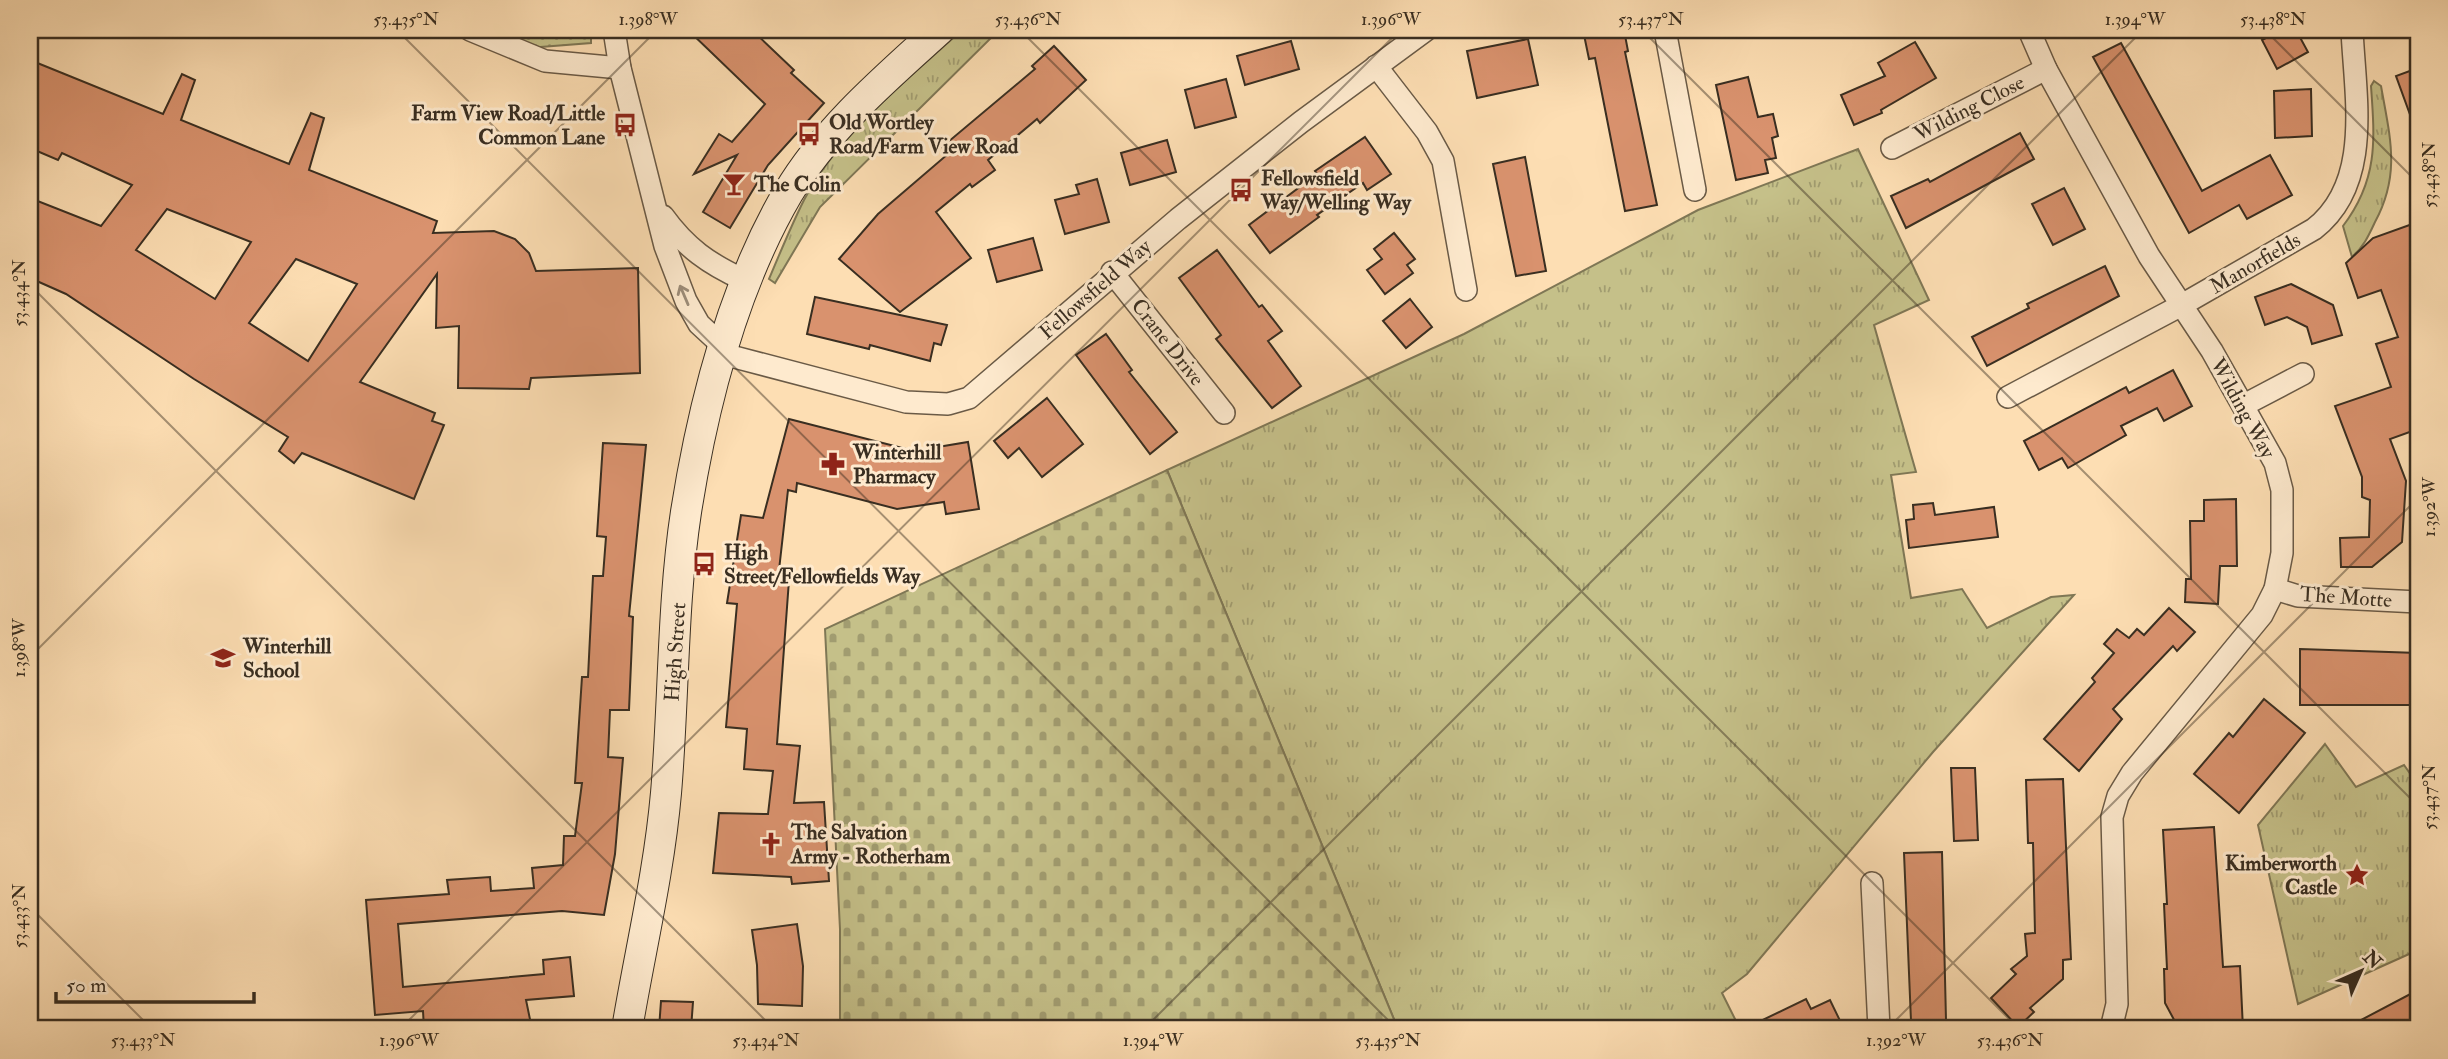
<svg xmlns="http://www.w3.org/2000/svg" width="2448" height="1059" font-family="'IM FELL Double Pica',serif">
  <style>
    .grass { fill: url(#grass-tufts); stroke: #7f7755; stroke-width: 2 }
    .cemetery { fill: url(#cemetery-stones); stroke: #7f7755; stroke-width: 2 }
    .park { fill: url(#park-dots); stroke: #7f7755; stroke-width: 2 }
    .building { fill: #d9926e; stroke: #392e21; stroke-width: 2; fill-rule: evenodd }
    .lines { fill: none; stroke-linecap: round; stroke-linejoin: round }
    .street-casing { stroke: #6a5a46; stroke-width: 24 }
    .secondary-casing { stroke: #392e21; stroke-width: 32 }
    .street { stroke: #feeace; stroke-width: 21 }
    .secondary { stroke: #feeace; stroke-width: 30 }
    .oneway { stroke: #9c8c78 }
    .ticks { fill: none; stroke: #392e21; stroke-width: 2; stroke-opacity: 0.45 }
    .labels { text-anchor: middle; stroke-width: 6; stroke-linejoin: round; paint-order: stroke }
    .street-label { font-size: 21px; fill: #392e21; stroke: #feeace }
    .poi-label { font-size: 21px; font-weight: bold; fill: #392e21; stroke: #feeace; text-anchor: start }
    .neatline { fill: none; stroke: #392e21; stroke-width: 2.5 }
    .ticks-label { font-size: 18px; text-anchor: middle; fill: #392e21 }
  </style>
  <defs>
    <pattern id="grass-tufts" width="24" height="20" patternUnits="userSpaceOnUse" patternTransform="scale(1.75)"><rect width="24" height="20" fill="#c5c089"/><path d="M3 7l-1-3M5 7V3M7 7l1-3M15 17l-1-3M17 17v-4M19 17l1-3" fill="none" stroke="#a19c70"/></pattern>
    <pattern id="cemetery-stones" width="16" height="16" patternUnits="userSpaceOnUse" patternTransform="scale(1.75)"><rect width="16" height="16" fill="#c5c089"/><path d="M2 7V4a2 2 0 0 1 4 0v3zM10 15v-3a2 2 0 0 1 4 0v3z" fill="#a19c70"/></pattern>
    <pattern id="park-dots" width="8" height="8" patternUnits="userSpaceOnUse" patternTransform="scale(1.75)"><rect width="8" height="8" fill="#c5c089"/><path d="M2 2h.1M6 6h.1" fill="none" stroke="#a19c70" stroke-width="1.8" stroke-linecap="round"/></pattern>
  </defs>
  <rect width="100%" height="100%" fill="#fddeb3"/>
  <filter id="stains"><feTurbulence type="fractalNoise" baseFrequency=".00286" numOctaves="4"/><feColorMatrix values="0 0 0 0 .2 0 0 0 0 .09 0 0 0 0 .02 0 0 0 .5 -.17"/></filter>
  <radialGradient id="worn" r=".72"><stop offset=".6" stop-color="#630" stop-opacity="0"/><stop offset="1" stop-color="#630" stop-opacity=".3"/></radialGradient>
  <g class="grass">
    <path d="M962,30h37l-179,177 -45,76 -6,-4c11,-26 22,-53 35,-79 36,-68 102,-119 158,-170z"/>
    <path d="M2374,81l7,5c9,51 20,88 -6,136 -7,15 -11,24 -23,35l-9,-31c35,-46 32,-85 28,-140z"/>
    <polygon points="1858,149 1929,300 1874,325 1916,472 1891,475 1911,598 1962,589 1987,628 2051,597 2074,595 1933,752 1747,974 1722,993 1740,1029 1669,1029 1667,1025 1660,1029 1398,1029 1167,470 1464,334 1698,210"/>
    <polygon points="2325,744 2356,787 2404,765 2418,785 2418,950 2298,1004 2258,825"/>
  </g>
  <polygon class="cemetery" points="1167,470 1398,1029 840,1029 840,929 825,629"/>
  <polygon class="park" points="470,30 591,30 591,43 515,49"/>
  <g class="building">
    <polygon points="688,30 752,30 794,70 791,73 824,103 768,165 730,228 703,212 737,155 694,174 719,134 732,142 765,104"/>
    <polygon points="1583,30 1624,30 1628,51 1625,52 1657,205 1625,211 1595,58 1589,59"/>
    <polygon points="2281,30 2296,30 2308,52 2277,69 2262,40"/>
    <polygon points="1528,39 1538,85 1477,98 1467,51"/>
    <polygon points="1291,41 1299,69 1245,85 1237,56"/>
    <polygon points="1915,42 1936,78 1881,110 1882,113 1854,125 1841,95 1885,76 1878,63"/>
    <polygon points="2121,43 2202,191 2270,155 2292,195 2247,219 2239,205 2189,233 2093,57"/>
    <polygon points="1054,46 1086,80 1040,123 1037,119 988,160 995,170 972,187 970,184 936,212 971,258 900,312 839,259 878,214 948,154 942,147 1035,69 1032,66"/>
    <path d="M30,60l133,54 19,-40 13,6 -14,40 108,44 22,-51 13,5 -15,52 128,51 -4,12 61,-2 21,8 14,14 7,18 102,-3 2,105 -109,5 -2,11 -71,-1 1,-62 -23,2 1,-54 -77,108 75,31 -3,8 12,4 -30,74 -112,-46 -8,10 -15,-12 9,-14 -94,-58 -128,-85 -36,-16v-80l71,28 31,-41 -70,-32 -4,7 -28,-12zM167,209l84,33 -36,57 -79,-49zM296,259l61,25 -49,77 -59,-38z"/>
    <polygon points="2418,68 2418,131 2416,131 2396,76"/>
    <polygon points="1748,77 1758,117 1773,114 1778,136 1772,138 1776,158 1765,160 1768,173 1736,180 1716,85"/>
    <polygon points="1226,79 1236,117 1195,128 1185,90"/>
    <polygon points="2311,89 2312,136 2275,138 2274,91"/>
    <polygon points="2020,133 2034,159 1906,228 1891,196 1928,179 1930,182"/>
    <polygon points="1365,137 1391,174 1367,190 1363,183 1317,215 1319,217 1270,253 1249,225 1317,174 1315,171"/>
    <polygon points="1167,140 1176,172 1130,185 1121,153"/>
    <polygon points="1525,157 1546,271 1516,276 1493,164"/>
    <polygon points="1097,179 1109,222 1065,234 1055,200 1079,194 1076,185"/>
    <polygon points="2064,188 2085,229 2053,245 2032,204"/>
    <polygon points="2418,222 2418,429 2390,439 2406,481 2402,542 2372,567 2341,567 2340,538 2369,537 2370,500 2362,497 2362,477 2335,406 2391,387 2376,344 2398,337 2381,290 2358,298 2346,263 2373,238"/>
    <polygon points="1394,233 1415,259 1407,265 1413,273 1385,294 1367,270 1382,259 1374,249"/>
    <polygon points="1033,238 1042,270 997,282 988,250"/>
    <polygon points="1217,250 1259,307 1262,305 1282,331 1268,341 1301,386 1272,408 1216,339 1221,335 1179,278"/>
    <polygon points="2105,266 2119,296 1987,366 1972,337 2029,308 2027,304"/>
    <polygon points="2291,284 2333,305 2342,335 2312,344 2307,327 2287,317 2265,325 2255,297"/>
    <polygon points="815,297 947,325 941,345 934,343 930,361 870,345 869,349 807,334"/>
    <polygon points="1410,299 1432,327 1406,348 1383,321"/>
    <polygon points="1106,334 1132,370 1129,372 1177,432 1150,454 1076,355"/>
    <polygon points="2173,370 2192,406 2164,421 2157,408 2121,426 2126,435 2068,468 2062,458 2039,470 2024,441 2126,387 2129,393"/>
    <polygon points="1047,398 1083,444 1042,477 1019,448 1008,458 994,441"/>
    <polygon points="789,419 914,451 968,442 979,509 946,514 944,502 897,509 797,483 796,492 788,490 778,579 789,580 777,744 800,746 794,803 824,802 829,881 792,884 791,877 713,873 719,813 768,814 773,771 744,769 747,729 726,727 737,604 727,603 741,515 763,518"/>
    <polygon points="603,443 646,445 629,616 633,617 629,710 610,710 608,757 623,758 615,854 604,915 562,911 398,924 403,987 544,974 543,960 570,957 574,996 526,1000 532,1029 424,1029 423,1011 375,1015 366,900 449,894 447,880 490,877 491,891 534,888 532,868 563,865 564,836 575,836 582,783 575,783 582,677 588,677 593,576 603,576 606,537 597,536"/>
    <polygon points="2236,499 2237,566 2220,566 2218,604 2185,602 2186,579 2191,579 2190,521 2204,521 2204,500"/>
    <polygon points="1933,503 1935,515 1994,507 1998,537 1909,548 1906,520 1914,519 1913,505"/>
    <polygon points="2169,608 2195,632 2177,651 2173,646 2113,709 2122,719 2079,771 2044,739 2095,682 2092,678 2114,653 2104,644 2117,629 2129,638 2137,629 2144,635"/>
    <polygon points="2300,649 2418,653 2418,705 2300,705"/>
    <polygon points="2264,699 2305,733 2239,813 2194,774 2229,733 2233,737"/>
    <polygon points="1951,768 1975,768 1978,840 1954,841"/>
    <polygon points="2063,779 2071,959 2063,960 2063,979 2030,1008 2034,1012 2018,1027 1991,998 2016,974 2011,969 2027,956 2025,934 2035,933 2033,843 2028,843 2026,780"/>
    <polygon points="2214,827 2223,967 2240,966 2243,1029 2179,1029 2165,1003 2164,969 2167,969 2164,904 2167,904 2163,830"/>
    <polygon points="1942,852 1946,1020 1911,1021 1904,853"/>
    <polygon points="797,924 803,966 802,1006 758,1004 757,965 752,930"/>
    <polygon points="2418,990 2418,1029 2344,1029"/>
    <polygon points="1806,999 1811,1009 1830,1000 1844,1029 1744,1029"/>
    <polygon points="661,1001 693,1002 691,1029 659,1029"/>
  </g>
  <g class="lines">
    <g class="street-casing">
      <g id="street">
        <polyline points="470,30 545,61 620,68"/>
        <polyline points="614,30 620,68 665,246 686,301 699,324 725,348"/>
        <polyline points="1665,30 1695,190"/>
        <polyline points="2029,30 2046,69 2149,256 2212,351 2275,463 2282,490 2282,553 2275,589 2262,615 2132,773 2118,796 2112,817 2117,1004 2111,1029"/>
        <polyline points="1376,66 1427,132 1443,161 1466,290"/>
        <polyline points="1892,148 2046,69"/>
        <path d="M663,216c23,32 46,48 81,64"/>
        <polyline points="1112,272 1224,413"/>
        <polyline points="723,354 906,402 948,404 969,398 1178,219 1301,122 1426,30"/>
        <path d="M2008,397l172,-91 134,-77c59,-46 41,-132 38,-199"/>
        <polyline points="2244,405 2303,374"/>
        <polyline points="2275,589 2298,596 2418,602"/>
        <polyline points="1872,883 1879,1029"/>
      </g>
    </g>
    <g class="secondary-casing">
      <path id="secondary" d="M627,1029c13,-78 32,-156 39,-236 8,-93 6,-189 20,-281 17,-108 47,-225 102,-319 38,-64 97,-114 151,-163"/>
    </g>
    <use href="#street" class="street"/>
    <use href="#secondary" class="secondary"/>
  </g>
  <defs><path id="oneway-shaft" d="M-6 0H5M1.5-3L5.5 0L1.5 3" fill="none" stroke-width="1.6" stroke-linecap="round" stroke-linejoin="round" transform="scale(1.75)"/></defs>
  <use class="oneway" href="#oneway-shaft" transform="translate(684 295) rotate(-113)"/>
  <path class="ticks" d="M397,30l1000,999M1020,30l999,999M1642,30l776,776M2265,30l153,153M30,285l744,744M30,657l627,-627M30,907l122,122M400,1029l1000,-999M1144,1029l999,-999M1887,1029l531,-531"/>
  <defs>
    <g id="bus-bare" transform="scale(1.89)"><path d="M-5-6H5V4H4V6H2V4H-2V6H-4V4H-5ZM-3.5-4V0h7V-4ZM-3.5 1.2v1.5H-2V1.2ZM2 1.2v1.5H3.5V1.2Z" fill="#8f2418" stroke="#feeace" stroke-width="2.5" paint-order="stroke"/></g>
    <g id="bar-bare" transform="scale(1.89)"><path d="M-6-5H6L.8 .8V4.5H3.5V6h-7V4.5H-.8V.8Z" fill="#8f2418" stroke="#feeace" stroke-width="2.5" paint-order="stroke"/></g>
    <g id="pharmacy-bare" transform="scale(1.89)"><path d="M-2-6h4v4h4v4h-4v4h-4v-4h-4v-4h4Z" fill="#8f2418" stroke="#feeace" stroke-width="2.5" paint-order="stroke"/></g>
    <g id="school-bare" transform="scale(1.89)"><path d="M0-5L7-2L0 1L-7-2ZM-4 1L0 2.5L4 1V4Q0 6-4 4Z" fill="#8f2418" stroke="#feeace" stroke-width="2.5" paint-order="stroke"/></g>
    <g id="church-bare" transform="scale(1.89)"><path d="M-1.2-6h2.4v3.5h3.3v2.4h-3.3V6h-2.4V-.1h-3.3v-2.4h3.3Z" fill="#8f2418" stroke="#feeace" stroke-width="2.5" paint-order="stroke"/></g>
    <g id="sight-bare" transform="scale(1.89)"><path d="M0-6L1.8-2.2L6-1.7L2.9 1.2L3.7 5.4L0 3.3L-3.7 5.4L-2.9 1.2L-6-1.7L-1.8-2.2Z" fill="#8f2418" stroke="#feeace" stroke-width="2.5" paint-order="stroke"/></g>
  </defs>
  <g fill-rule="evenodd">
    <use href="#bus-bare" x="625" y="125"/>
    <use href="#bus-bare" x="809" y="134"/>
    <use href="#bar-bare" x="734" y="184"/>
    <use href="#bus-bare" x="1241" y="190"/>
    <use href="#pharmacy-bare" x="833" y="464"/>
    <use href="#bus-bare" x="704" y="564"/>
    <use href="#school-bare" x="223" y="658"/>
    <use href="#church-bare" x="771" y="844"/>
    <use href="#sight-bare" x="2357" y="875"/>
  </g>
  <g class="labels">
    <g class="street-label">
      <text transform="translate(1969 108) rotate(-27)" y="7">Wilding Close</text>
      <text transform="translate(2255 263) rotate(-30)" y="7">Manorfields</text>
      <text transform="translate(1095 289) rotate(-41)" y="7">Fellowsfield Way</text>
      <text transform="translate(1168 342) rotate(52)" y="7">Crane Drive</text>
      <text transform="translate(2243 408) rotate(61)" y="7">Wilding Way</text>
      <text transform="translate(2346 597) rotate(4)" y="7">The Motte</text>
      <text transform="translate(675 652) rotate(-86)" y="7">High Street</text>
    </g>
    <g class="poi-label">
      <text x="605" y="120" text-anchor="end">Farm View Road/Little<tspan x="605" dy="24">Common Lane</tspan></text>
      <text x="829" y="129">Old Wortley<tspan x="829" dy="24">Road/Farm View Road</tspan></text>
      <text x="1261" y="185">Fellowsfield<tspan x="1261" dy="24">Way/Welling Way</tspan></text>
      <text x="754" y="191">The Colin</text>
      <text x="853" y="459">Winterhill<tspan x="853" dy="24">Pharmacy</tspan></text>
      <text x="724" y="559">High<tspan x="724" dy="24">Street/Fellowfields Way</tspan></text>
      <text x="243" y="653">Winterhill<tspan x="243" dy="24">School</tspan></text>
      <text x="791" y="839">The Salvation<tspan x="791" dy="24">Army - Rotherham</tspan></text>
      <text x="2337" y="870" text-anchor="end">Kimberworth<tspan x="2337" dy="24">Castle</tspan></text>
    </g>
  </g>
  <rect width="2448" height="1059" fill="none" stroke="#fddeb3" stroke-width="77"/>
  <g transform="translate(2361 971) rotate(45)" stroke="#feeace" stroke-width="5" paint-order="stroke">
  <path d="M0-5L12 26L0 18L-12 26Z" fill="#392e21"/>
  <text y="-10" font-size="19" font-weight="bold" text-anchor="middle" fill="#392e21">N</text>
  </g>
  <path d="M56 992v10h198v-10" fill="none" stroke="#392e21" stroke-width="3.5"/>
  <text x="66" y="992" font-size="21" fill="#392e21" stroke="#feeace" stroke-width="5" paint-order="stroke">50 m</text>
  <rect x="38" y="38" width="2372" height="982" class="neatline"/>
  <g class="ticks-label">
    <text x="406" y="25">53.435°N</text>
    <text x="648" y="25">1.398°W</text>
    <text x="1028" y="25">53.436°N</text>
    <text x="1391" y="25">1.396°W</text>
    <text x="1651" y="25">53.437°N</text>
    <text x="2135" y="25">1.394°W</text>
    <text x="2273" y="25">53.438°N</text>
    <text transform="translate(2429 175) rotate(-90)" y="6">53.438°N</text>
    <text transform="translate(19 293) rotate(-90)" y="6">53.434°N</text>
    <text transform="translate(2429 507) rotate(-90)" y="6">1.392°W</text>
    <text transform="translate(19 648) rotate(-90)" y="6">1.398°W</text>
    <text transform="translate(2429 797) rotate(-90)" y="6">53.437°N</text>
    <text transform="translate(19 916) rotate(-90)" y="6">53.433°N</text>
    <text x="143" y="1046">53.433°N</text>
    <text x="409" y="1046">1.396°W</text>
    <text x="766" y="1046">53.434°N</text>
    <text x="1153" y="1046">1.394°W</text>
    <text x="1388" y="1046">53.435°N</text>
    <text x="1896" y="1046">1.392°W</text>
    <text x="2010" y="1046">53.436°N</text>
  </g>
  <rect width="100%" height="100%" filter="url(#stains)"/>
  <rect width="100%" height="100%" fill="url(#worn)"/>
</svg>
